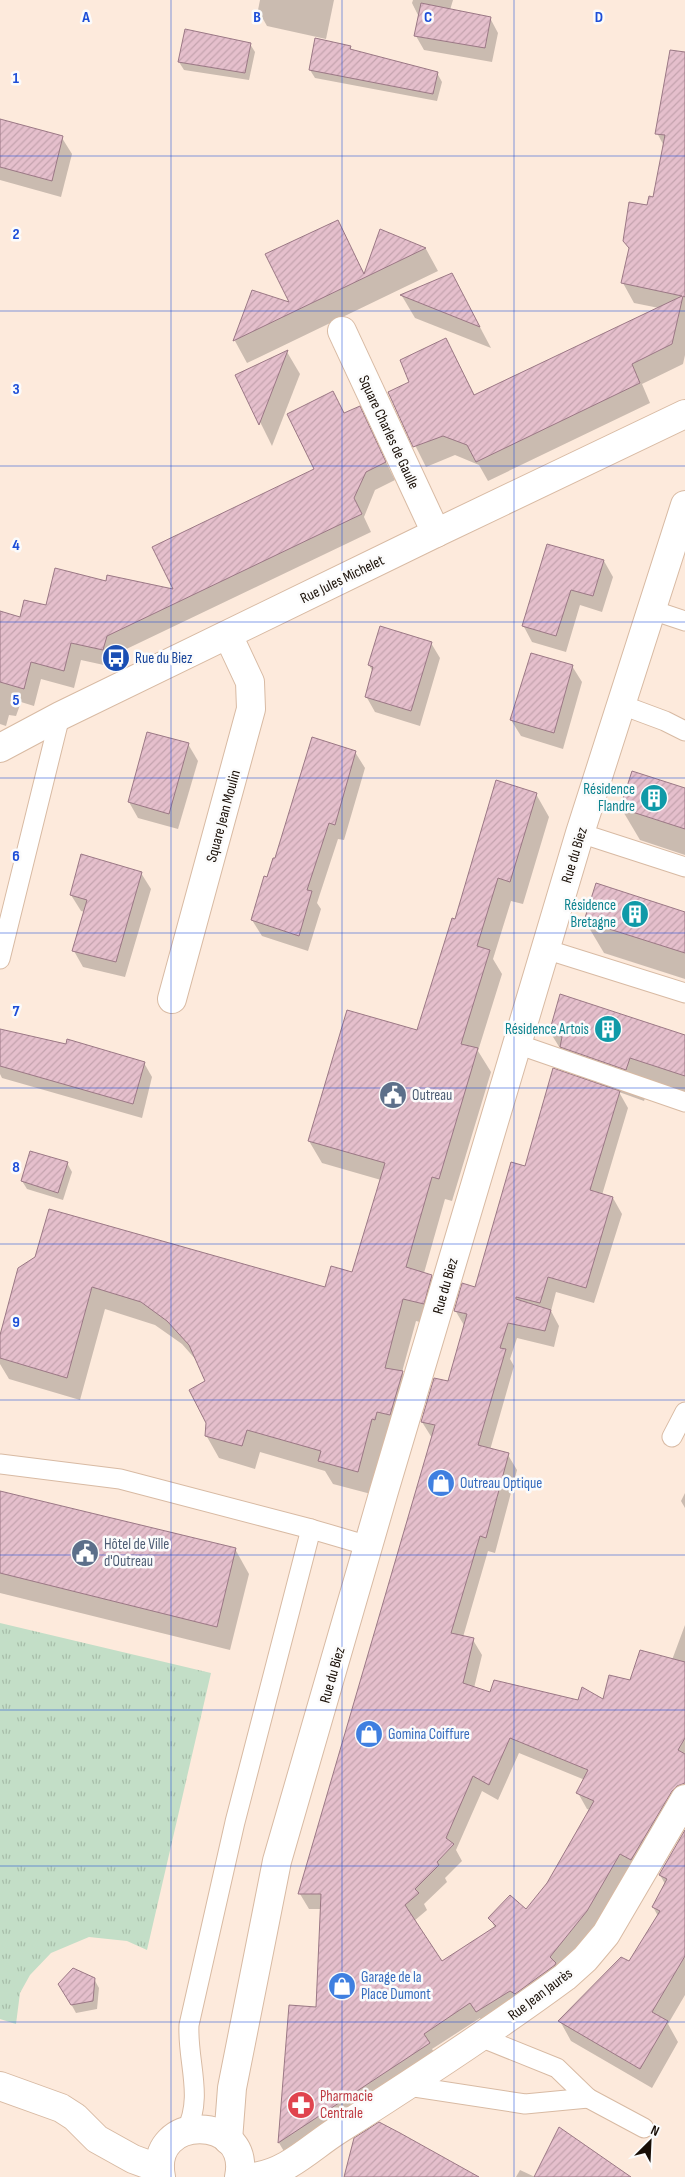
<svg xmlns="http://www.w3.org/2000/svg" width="685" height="2177" font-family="'Sofia Sans Condensed',sans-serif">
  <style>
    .park { fill: url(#park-tufts) }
    .shadow { fill: #0003; fill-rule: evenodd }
    .building { fill: url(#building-hatch); stroke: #9b7885; fill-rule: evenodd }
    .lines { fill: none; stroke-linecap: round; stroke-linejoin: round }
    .lane-casing { stroke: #d8baa3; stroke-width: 21 }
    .street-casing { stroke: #d8baa3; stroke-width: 30 }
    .secondary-casing { stroke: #d8baa3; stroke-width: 30 }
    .lane { stroke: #fff; stroke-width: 19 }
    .street { stroke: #fff; stroke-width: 28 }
    .secondary { stroke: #fff; stroke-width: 28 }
    .grid { fill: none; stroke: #1d4ed8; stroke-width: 1; stroke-opacity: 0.55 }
    .labels { text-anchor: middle; stroke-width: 5; stroke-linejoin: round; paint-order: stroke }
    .street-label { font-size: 15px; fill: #180e06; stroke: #fbfbfb }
    .transit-label { font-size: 15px; fill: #164399; stroke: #fbfbfb; text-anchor: start }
    .culture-label { font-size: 15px; fill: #0d838f; stroke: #fbfbfb; text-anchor: end }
    .service-label { font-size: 15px; fill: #4e5e75; stroke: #fbfbfb; text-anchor: start }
    .shop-label { font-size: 15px; fill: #366cbe; stroke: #fbfbfb; text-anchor: start }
    .health-label { font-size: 15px; fill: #be3a42; stroke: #fbfbfb; text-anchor: start }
    .grid-label { font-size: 16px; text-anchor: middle; font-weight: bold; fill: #1d4ed8; stroke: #fbfbfb; stroke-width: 5; stroke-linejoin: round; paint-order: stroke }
  </style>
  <defs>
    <pattern id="park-tufts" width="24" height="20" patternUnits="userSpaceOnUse" patternTransform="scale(1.25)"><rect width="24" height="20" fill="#c3dec7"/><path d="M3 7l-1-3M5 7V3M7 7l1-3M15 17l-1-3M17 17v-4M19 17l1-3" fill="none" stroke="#a7bda9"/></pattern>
    <pattern id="building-hatch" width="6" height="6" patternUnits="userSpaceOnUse" patternTransform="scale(1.25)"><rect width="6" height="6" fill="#e5bfcc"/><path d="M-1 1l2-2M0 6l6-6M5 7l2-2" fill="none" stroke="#c4a3ae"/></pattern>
  </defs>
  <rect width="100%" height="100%" fill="#fdeadc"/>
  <polygon class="park" points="0,1623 211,1673 147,1950 127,1941 89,1937 51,1953 30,1975 20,1993 16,2024 0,2019"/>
  <g class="shadow">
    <polygon points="260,0 334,0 326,39 267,26 258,10"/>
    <polygon points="413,0 453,0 450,10 490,18 498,33 492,62 424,50 416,36 419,17 412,3"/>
    <polygon points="250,44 255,52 249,80 184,70 179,62"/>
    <polygon points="350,47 352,51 437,73 442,82 437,101 315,78 310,70"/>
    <polygon points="685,56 685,355 683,364 642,384 650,403 488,481 479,465 455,455 426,467 389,393 411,382 446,339 475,396 659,308 634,303 623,283 630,250 624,241 654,198 664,146 657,133"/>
    <polygon points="0,120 62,138 72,154 61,197 0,180"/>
    <polygon points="337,222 365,275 380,230 426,249 438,271 247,363 235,341 253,292 291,305"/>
    <polygon points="451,275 464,297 491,348 415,318 402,296"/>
    <polygon points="287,352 300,374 272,446 237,375"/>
    <polygon points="359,408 395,480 375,490 364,517 371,532 116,654 113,667 81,660 74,688 41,679 34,706 21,702 16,716 9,715 6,726 0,724 0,613 21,618 107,582 176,591 316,469 344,414"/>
    <polygon points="604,561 613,577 602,612 580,605 566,652 532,642 523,625"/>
    <polygon points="431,643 440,658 420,726 375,712 366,696 373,672 369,665"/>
    <polygon points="572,666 582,682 563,749 521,736 511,720"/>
    <polygon points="188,744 198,761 178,829 138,818 129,802"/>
    <polygon points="355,752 365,768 344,840 338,839 317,903 321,909 308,951 262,936 252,920 268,879"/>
    <polygon points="685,790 685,855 640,840 621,808"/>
    <polygon points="536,794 549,817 523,904 511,901 493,959 502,974 478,1051 491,1072 452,1201 445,1199 424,1273 431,1276 444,1298 436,1326 416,1321 402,1372 416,1395 371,1494 333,1484 325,1471 260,1452 255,1469 219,1458 206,1435 206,1381 197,1361 182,1344 155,1325 105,1309 80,1400 9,1379 0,1364 0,1340 19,1269 325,1289 353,1274 381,1180 322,1163 309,1141 417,1032 456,921"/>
    <polygon points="141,873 151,889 125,977 83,967 74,951 85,912 81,911 71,895"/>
    <polygon points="685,913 685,979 604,953 585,921"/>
    <path d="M550,1032l135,4v65l-37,-12 -4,12 -25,-9 9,16 -26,87 11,3 9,16 -28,89 -38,-11 -5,19 8,15 -5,21 -37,-9 -7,21 4,7 -24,84 18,5 9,15 -22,83 -7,-2 -25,86 10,3 9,15 -8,33 17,5 88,8h25l27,-19 41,-22 13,-35v145l-17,31 7,14 -80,112 -35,44 -74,56 -6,-9 -48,31 6,10 -150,99 -9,-15 11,-137 28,3 4,-100h-13l-9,-15 132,-456 -10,-16 26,-40 17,-55 -10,-17 21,-21 49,-122 54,-88zM519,1753l66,27 -7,13 9,16 3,1 -42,74 -22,27 -36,7 5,10 -53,34 -28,-41 13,-11 -3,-6 23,-22 -2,-4 17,-17 -6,-11 26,-59 16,9z"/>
    <polygon points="0,1040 67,1045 144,1063 152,1077 142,1118 2,1078 0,1074"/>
    <polygon points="67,1163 72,1172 63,1200 27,1189 22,1181"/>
    <polygon points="0,1492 235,1549 249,1574 230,1650 0,1593"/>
    <polygon points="685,1493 685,1508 681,1501"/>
    <polygon points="685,1832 685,1995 668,2024 678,2042 652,2088 571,2041 560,2021 629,1963 658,1916 653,1907 665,1884 660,1875"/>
    <polygon points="94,1979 99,1988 97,2009 76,2013 60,1984"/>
    <polygon points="520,2170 535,2177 516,2177"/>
  </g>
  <g class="building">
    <polygon points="421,3 491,17 485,48 414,36"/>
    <polygon points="185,29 251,43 245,73 178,62"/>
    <polygon points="315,38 351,46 350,49 438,72 433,94 309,70"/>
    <polygon points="670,50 685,52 685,297 683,296 672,344 632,364 640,383 476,462 467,445 443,436 413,447 388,392 409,382 400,360 446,338 474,395 682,296 621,283 629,248 623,241 629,202 647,205 649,196 653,197 665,135 655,134"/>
    <polygon points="0,119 63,136 52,181 0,167"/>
    <polygon points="338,220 364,274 380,229 426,248 233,341 252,290 289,302 265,254"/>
    <polygon points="452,273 480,327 400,295"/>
    <polygon points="288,350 259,425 235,375"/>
    <polygon points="333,391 344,413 360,406 386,462 366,472 354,498 362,514 107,636 103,650 71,643 64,671 31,662 24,689 0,682 0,611 20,617 24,600 46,605 55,568 106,581 107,575 173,589 152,547 314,469 287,414"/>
    <polygon points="547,544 604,560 593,596 571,590 556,636 522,626"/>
    <polygon points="380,626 432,642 411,711 365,697 373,667 368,665"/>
    <polygon points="531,653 573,665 554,733 510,720"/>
    <polygon points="147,732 189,743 169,814 128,802"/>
    <polygon points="312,737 356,751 335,825 329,823 307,890 312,891 299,936 251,920 264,876 267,877 273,858 275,858"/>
    <polygon points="632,771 685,788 685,829 620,808"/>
    <polygon points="496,780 537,793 510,882 498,878 477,946 490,950 461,1044 478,1048 439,1179 432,1177 406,1267 432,1275 424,1304 403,1299 385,1368 403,1371 390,1415 377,1412 375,1420 372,1419 358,1472 318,1461 321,1451 247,1430 242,1446 205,1436 206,1423 189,1390 205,1381 189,1345 167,1321 141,1302 92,1287 67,1378 0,1358 0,1335 18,1268 35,1257 49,1209 325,1287 331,1266 352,1272 385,1163 308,1141 347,1010 417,1030 452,918 455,919"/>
    <polygon points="81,854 142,872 116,962 72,951 87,900 70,895"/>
    <polygon points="596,883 685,912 685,953 584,921"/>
    <polygon points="560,994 685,1035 685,1076 630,1058 626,1070 560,1047 562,1037 549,1033"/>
    <polygon points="0,1029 66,1044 67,1039 145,1062 133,1104 0,1066"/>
    <path d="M553,1068l67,23 -30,99 23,7 -27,91 -38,-11 -8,26 -24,-6v2l35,11 -6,21 -37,-8 -8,25 6,1 -28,96 31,8 -23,85 -6,-2 -29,97 23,5 -11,45 27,9 4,-12 84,20 4,-13 21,12 6,-24 21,5 10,-30 45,12v76l-7,12 7,4v29l-8,3 -5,5 -41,69 -11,-6 -33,57 -37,46 6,6 -1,2 -40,29 -5,-3 -34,21 -6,-9 -46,31 6,9 -152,100 11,-138 27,2 5,-113h-23l137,-469 -14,-3 13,-44 14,3 19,-67 -13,-3 8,-28 13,4 36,-125 14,4zM510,1738l78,32 -12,23 18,8 -47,82 -21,26 -16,-14 -22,23 8,8 -54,35 -37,-56 14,-12 -4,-4 24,-24 -2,-3 17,-18 -8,-6 27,-62 16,9z"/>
    <polygon points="30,1151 68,1162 58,1193 21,1181"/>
    <polygon points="0,1491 236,1548 217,1627 0,1573"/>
    <polygon points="685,1830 685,1956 652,2012 668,2021 640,2069 558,2021 621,1957 629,1961 660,1911 652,1907 667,1879 659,1875"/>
    <polygon points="73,1968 95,1978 93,2001 71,2005 58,1984"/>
    <polygon points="379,2122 400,2133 479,2177 344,2177 354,2138"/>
    <polygon points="559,2127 631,2177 534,2177"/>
  </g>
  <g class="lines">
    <g class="lane-casing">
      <g id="lane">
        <polyline points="652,610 685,621"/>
        <polyline points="622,705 665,721 685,731"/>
        <polyline points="580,833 685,867"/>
        <polyline points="545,949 685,993"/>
        <polyline points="0,959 60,716"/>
        <polyline points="517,1044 685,1102"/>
        <polyline points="672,1437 685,1412"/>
        <polyline points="0,1464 120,1479 311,1529 369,1546"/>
        <polyline points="408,2086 525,2104 588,2098 557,2068 480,2037"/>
        <polyline points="588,2098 644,2128"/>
        <path d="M186,2131c18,-34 1,-70 3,-106l46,-203 76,-293"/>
      </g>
    </g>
    <g class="street-casing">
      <g id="street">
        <polyline points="342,331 436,533"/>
        <polyline points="0,748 60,716 436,533 685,414"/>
        <polyline points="172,999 251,709 250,682 228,635"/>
        <polyline points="228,2140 232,2088 277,1861 384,1491 580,833 685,505"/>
        <path d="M253,2177c34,-4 58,-30 85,-47 77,-49 154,-99 227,-153l20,-18 21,-25 79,-135"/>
      </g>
    </g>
    <g class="secondary-casing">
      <g id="secondary">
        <polyline points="0,2086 61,2108 75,2117 97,2139 133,2159 160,2169"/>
        <path d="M161,2177c-13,-64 91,-63 78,0"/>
      </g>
    </g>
    <use href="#lane" class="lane"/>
    <use href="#street" class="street"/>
    <use href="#secondary" class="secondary"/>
  </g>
  <path class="grid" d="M171,0v2177M342,0v2177M514,0v2177M0,156h685M0,311h685M0,466h685M0,622h685M0,778h685M0,933h685M0,1088h685M0,1244h685M0,1400h685M0,1555h685M0,1710h685M0,1866h685M0,2022h685"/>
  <defs>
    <g id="bus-disc" transform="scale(1.4375)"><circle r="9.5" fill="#1a4fb4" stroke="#fbfbfb"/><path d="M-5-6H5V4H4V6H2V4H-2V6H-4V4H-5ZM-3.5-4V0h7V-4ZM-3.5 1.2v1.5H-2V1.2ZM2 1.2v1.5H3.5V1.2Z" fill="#fff"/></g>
    <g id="building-disc" transform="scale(1.4375)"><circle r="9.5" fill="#0f9aa8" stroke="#fbfbfb"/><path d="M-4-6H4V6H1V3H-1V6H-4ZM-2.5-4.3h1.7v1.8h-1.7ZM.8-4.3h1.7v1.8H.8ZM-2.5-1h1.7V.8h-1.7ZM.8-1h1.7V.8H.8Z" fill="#fff"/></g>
    <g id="civic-disc" transform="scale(1.4375)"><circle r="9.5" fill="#5c6f8a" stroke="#fbfbfb"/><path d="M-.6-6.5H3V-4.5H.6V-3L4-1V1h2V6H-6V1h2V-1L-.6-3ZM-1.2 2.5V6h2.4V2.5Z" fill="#fff"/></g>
    <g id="shop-disc" transform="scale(1.4375)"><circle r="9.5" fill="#3f7fe0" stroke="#fbfbfb"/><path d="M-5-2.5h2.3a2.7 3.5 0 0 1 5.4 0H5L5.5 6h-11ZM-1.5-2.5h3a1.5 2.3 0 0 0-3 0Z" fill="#fff"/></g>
    <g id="pharmacy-disc" transform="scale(1.4375)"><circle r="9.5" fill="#e0444e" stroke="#fbfbfb"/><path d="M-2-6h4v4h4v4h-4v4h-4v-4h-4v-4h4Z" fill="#fff"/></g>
  </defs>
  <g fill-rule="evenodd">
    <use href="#bus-disc" x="116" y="658"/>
    <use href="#building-disc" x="654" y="798"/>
    <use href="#building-disc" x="635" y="914"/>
    <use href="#building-disc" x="608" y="1029"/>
    <use href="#civic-disc" x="393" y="1095"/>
    <use href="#shop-disc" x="441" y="1483"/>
    <use href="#civic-disc" x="85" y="1553"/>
    <use href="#shop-disc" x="369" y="1734"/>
    <use href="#shop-disc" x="342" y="1986"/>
    <use href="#pharmacy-disc" x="301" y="2105"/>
  </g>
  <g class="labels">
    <g class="street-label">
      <text transform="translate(389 432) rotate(65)" y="5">Square Charles de Gaulle</text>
      <text transform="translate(342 579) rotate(-26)" y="5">Rue Jules Michelet</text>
      <text transform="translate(223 816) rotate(-75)" y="5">Square Jean Moulin</text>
      <text transform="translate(574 855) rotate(-73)" y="5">Rue du Biez</text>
      <text transform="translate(445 1286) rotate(-74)" y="5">Rue du Biez</text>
      <text transform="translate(332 1675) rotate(-74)" y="5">Rue du Biez</text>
      <text transform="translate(540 1994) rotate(-37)" y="5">Rue Jean Jaurès</text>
    </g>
    <g class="transit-label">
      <text x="135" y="663">Rue du Biez</text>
    </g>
    <g class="culture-label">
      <text x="635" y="794">Résidence<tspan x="635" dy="17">Flandre</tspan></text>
      <text x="616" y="910">Résidence<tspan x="616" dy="17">Bretagne</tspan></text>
      <text x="589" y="1034">Résidence Artois</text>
    </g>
    <g class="service-label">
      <text x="412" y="1100">Outreau</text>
      <text x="104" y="1549">Hôtel de Ville<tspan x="104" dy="17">d'Outreau</tspan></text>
    </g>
    <g class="shop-label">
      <text x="460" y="1488">Outreau Optique</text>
      <text x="388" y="1739">Gomina Coiffure</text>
      <text x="361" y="1982">Garage de la<tspan x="361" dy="17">Place Dumont</tspan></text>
    </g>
    <g class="health-label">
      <text x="320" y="2101">Pharmacie<tspan x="320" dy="17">Centrale</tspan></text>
    </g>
  </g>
  <g class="grid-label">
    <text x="86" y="22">A</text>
    <text x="257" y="22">B</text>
    <text x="428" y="22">C</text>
    <text x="599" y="22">D</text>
    <text x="16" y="83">1</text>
    <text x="16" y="239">2</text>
    <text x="16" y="394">3</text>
    <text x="16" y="550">4</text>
    <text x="16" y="705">5</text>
    <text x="16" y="861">6</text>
    <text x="16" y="1016">7</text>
    <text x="16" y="1172">8</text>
    <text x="16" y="1327">9</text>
  </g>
  <g transform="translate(650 2142) rotate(24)" stroke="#fbfbfb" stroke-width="4" paint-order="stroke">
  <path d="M0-4L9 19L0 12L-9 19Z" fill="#180e06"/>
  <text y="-8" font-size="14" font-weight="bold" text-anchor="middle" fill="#180e06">N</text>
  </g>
</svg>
